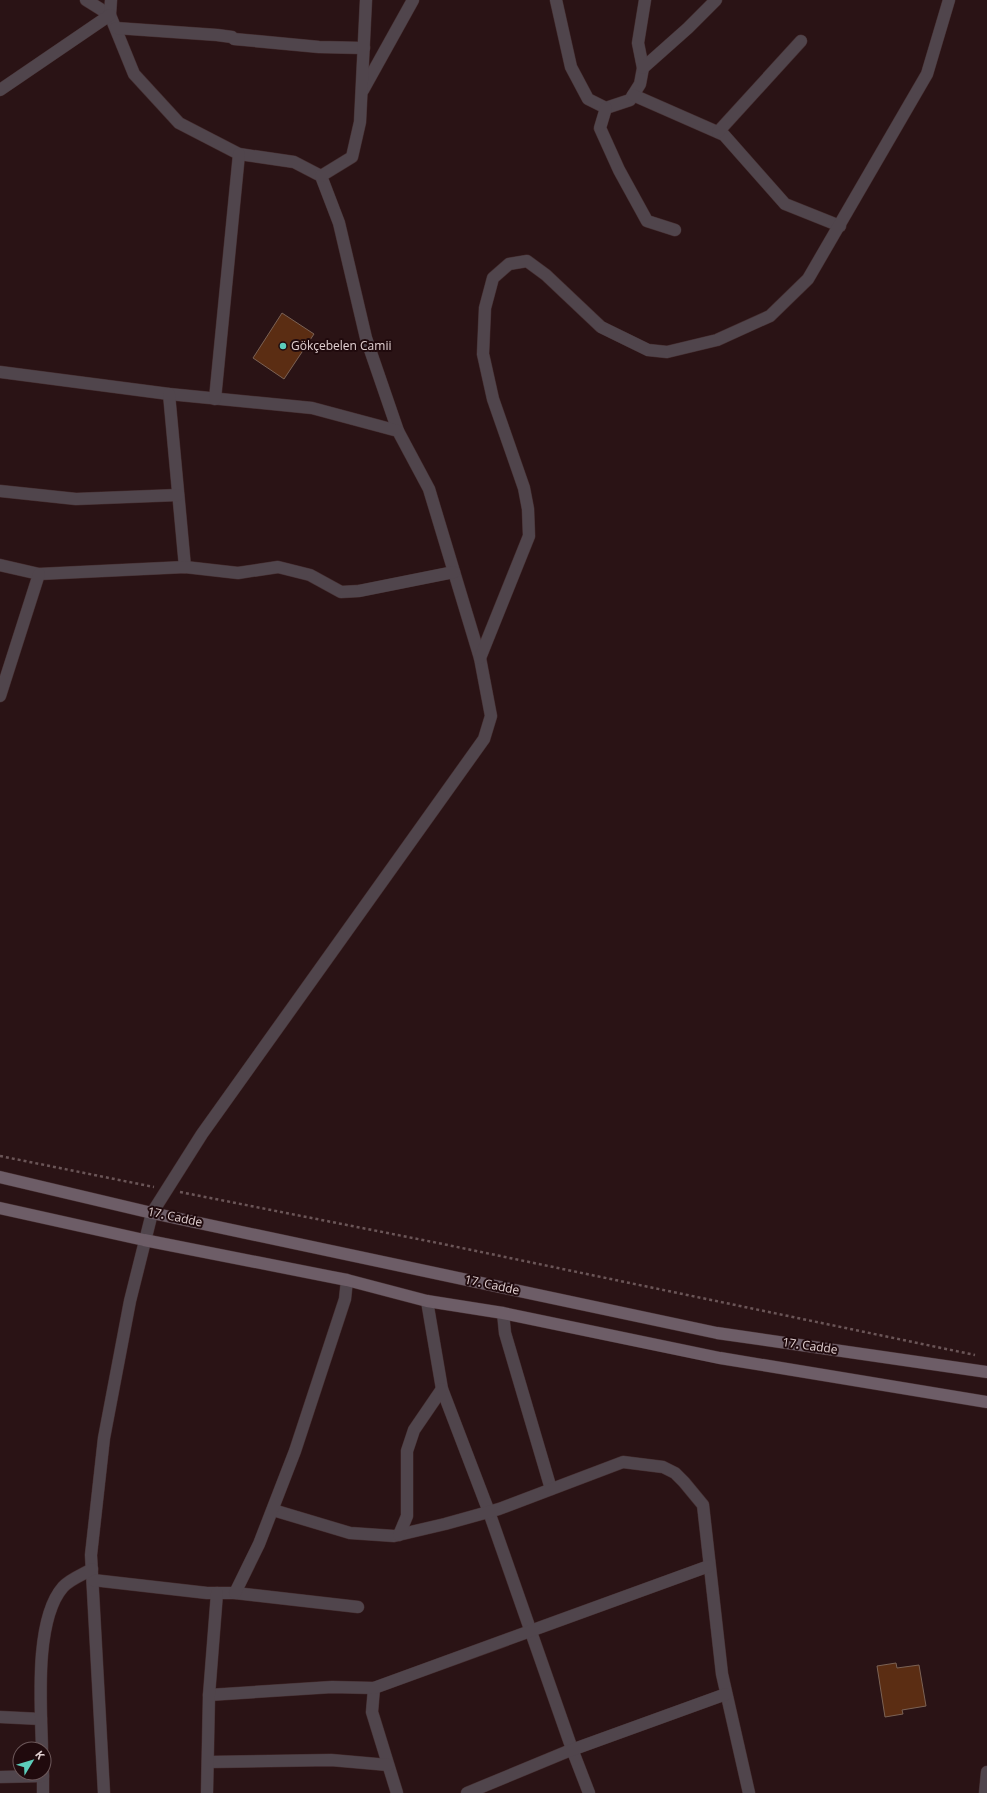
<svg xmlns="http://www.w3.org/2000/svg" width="987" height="1793" font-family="'Open Sans',sans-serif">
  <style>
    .building { fill: #5b2d13; stroke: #7b6255 }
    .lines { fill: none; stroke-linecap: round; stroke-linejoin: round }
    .street-casing { stroke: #442d2f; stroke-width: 13 }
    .secondary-casing { stroke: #442d2f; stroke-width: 13 }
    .path { stroke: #6a5557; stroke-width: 2.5; stroke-dasharray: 3 3; stroke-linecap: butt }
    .street { stroke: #50454c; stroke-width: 12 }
    .secondary { stroke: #6d5d67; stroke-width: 12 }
    .poi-dot { fill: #5ccebb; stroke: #200a0d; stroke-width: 1.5 }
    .labels { text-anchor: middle; stroke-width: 4; stroke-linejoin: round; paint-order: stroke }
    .poi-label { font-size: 12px; fill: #e1d0d1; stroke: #200a0d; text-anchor: start }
    .street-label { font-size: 12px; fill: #e1d0d1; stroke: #200a0d }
  </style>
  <rect width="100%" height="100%" fill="#2a1315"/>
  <g class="building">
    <polygon points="282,313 314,334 284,379 253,358"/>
    <polygon points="896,1663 897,1668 919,1665 926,1706 902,1710 903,1714 885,1717 877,1666"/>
  </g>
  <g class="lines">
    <g class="street-casing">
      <g id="street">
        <polyline points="86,0 110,15"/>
        <polyline points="111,0 110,15 134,74 179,123 239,154 294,162 321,176 339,223 366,338 398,431"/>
        <polyline points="556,0 571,67 588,99 606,108 630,100 640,84 643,68 638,43 645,0"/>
        <polyline points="116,28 217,35 232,37 234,39 319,47 364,48"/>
        <polyline points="643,68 688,28 716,0"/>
        <polyline points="0,90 110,15"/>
        <polyline points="363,90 413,0"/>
        <polyline points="633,95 724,135 785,204 840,226"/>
        <polyline points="606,108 600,128 619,170 647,221 675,230"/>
        <polyline points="718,132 801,41"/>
        <polyline points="321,176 352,157 360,122 366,0"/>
        <polyline points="0,372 169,394 312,408 398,431 429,489 480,658 491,716 484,739 202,1134 152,1213 130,1301 104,1438 91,1555 104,1793"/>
        <polyline points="169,394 185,567"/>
        <polyline points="215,399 239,154"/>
        <polyline points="0,491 76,499 178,495"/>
        <polyline points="0,565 39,574 185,567 238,573 278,567 310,575 341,592 359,591 454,572"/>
        <polyline points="480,658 529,536 528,509 524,488 493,399 483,354 485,308 493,278 509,264 527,261 546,275 601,327 648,350 667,352 717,340 770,316 808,279 927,74 949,0"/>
        <polyline points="0,696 39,574"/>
        <polyline points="427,1301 442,1389 489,1512 572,1749 589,1793"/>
        <polyline points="503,1313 505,1333 551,1489"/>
        <polyline points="273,1510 350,1533 394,1536 445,1524 499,1509 623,1462 663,1467 675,1473 684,1482 703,1505 722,1674 749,1793"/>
        <polyline points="399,1535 407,1516 407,1451 414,1430 442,1389"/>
        <polyline points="93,1580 207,1593 235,1593 358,1607"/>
        <polyline points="235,1593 259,1544 295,1451 345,1299 347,1280"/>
        <polyline points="374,1688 372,1712 397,1793"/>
        <polyline points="209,1695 332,1687 374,1688 709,1566"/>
        <polyline points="0,1717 41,1719"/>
        <path d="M42,1749c-1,-42 -8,-129 21,-162 7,-8 21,-13 29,-18"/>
        <polyline points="208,1762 331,1760 388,1765"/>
        <polyline points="43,1773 43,1793"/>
        <polyline points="0,1777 43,1776"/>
        <polyline points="207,1793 209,1695 217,1593"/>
        <polyline points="467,1793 566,1752 726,1694"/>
        <polyline points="985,1793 987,1772"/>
      </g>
    </g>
    <g class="secondary-casing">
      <g id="secondary">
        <polyline points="0,1177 152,1213 717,1333 987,1372"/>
        <polyline points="0,1208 144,1240 347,1280 427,1301 503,1313 720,1358 987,1402"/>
      </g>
    </g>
    <g class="path">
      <polyline points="0,1156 154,1187"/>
      <polyline points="180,1192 438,1243 975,1355"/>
    </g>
    <use href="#street" class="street"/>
    <use href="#secondary" class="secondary"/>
  </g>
  <circle class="poi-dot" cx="283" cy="346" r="4"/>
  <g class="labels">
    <g class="poi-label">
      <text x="291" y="350">Gökçebelen Camii</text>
    </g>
    <g class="street-label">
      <text transform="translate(175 1217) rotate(12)" y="4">17. Cadde</text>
      <text transform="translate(492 1285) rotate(12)" y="4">17. Cadde</text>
      <text transform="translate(810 1346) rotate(8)" y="4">17. Cadde</text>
    </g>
  </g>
  <g transform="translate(32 1761) rotate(52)"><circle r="19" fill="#200a0d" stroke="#6d595b"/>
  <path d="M0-3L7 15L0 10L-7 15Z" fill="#5ccebb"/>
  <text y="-6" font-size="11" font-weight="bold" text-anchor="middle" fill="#e1d0d1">K</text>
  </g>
</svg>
